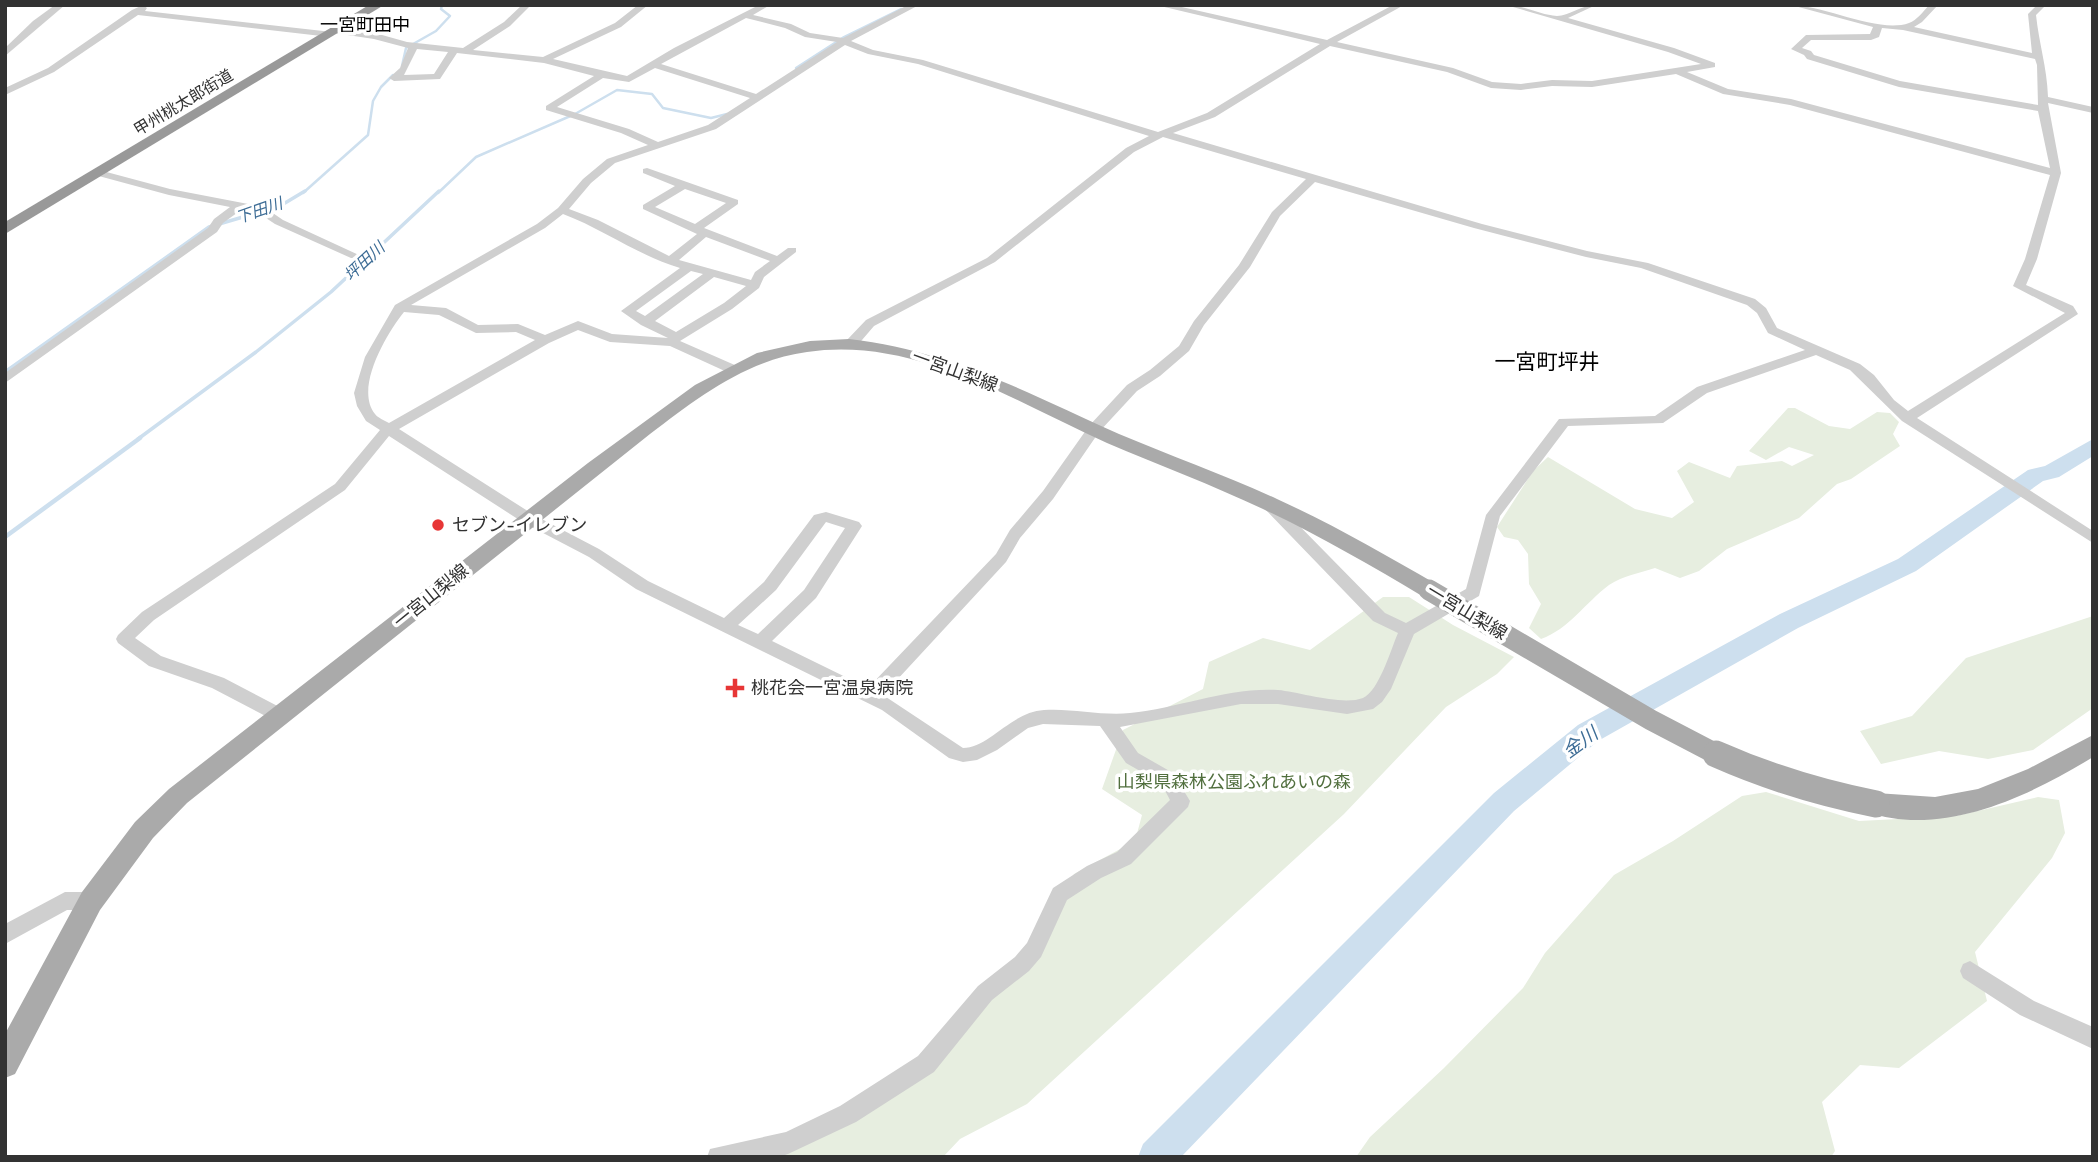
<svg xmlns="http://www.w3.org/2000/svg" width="2098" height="1162" font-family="'Work Sans','Noto Sans JP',sans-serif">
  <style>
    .green { fill: #e7eee0 }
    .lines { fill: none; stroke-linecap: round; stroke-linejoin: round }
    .stream-far2 { stroke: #cddfee; stroke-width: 2.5 }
    .stream-far1 { stroke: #cddfee; stroke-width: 3.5 }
    .stream { stroke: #cddfee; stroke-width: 4.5 }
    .river { fill: #cddfee; fill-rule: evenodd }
    .minor { fill: #cfcfcf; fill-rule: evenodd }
    .major { fill: #aaa; fill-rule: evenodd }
    .highway { fill: #999; fill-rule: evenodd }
    .major-bridge-far1 { stroke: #aaa; stroke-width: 21 }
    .major-bridge { stroke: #aaa; stroke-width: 27 }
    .poi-dot { fill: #e73636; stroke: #fff; stroke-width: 2.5 }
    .labels { text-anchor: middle; stroke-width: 7; stroke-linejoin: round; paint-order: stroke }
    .far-street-label { font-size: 16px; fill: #323232; stroke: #fff }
    .far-water-label { font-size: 16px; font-style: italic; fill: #3e6d96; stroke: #fff }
    .far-quarter-label { font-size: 18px; fill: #000; stroke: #fff }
    .street-label { font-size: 18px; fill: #323232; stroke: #fff }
    .poi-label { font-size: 18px; fill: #323232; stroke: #fff; text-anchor: start }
    .park-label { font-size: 18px; fill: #516f3e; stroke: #fff }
    .water-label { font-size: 19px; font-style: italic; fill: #3e6d96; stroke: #fff }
    .quarter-label { font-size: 21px; fill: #000; stroke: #fff }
  </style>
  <rect width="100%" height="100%" fill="#fff"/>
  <g class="green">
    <path d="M1788,408h7l34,18 21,3 27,-17 13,1 9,9 -6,12 7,12 -49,33 -14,5 -38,34 -72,31 -28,22 -19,7 -25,-10c-15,5 -33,8 -46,17 -24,18 -40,44 -68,54l-12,-11 12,-24 -12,-20 -1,-30 -10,-14 -14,-3 -7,-10 36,-56 15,-14 87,52 37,9 22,-16 -17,-31 12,-9 41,16 7,-12 45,-5 10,5 22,-11 -25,-8 -23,13 -17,-9z"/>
    <polygon points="1383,597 1409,597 1453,625 1514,657 1497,674 1446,707 1344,814 1027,1104 960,1139 943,1157 762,1157 887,1100 1030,946 1074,874 1135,841 1142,815 1102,789 1123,730 1203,689 1209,662 1263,638 1310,650"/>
    <polygon points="2093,616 2093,708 2033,750 1988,759 1939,751 1881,764 1860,731 1912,716 1966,658"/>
    <polygon points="1766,792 1859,821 1956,816 2038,797 2059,800 2065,833 2052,858 1975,952 1987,1001 1899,1068 1860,1065 1822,1102 1835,1151 1831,1157 1356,1157 1370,1137 1444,1068 1523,988 1545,953 1614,875 1673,841 1742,796"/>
  </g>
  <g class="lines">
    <g class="stream-far2">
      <polyline points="402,66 406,48 436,31 450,16 441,9 442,5"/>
      <polyline points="796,68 844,37 901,9"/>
      <polyline points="303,193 368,135 373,101 381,87 393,75"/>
      <polyline points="438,193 476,157 575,114 617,90 652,94 663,108 711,118 727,114"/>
    </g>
    <g class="stream-far1">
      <polyline points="5,372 209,227 280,206 305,191"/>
      <polyline points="138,439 256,352 331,292 439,191"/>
    </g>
    <polyline class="stream" points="5,537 140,438"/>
    <polygon class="river" points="2093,439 2093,456 2059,477 2043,481 1916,571 1798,628 1598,741 1514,811 1181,1157 1138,1157 1143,1144 1494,793 1578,725 1780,614 1898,559 2028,470 2045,466"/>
    <g class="minor">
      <polygon points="55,5 65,5 5,56 5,48 33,21"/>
      <path d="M143,5l4,3 -2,3 187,21 4,-4 39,5 32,9 56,6 41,-26 18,-17h9l-21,21 -37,24 70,7 72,-34 23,-18h10l-27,22 -68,32 74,17 47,-28 85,-43h11l-17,10 38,9 19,9 33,5 65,-33h11l-68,36 22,9 50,10 235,72 49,-19 113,-69 -164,-39h17l154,35 66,-35h11l-67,37 116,26 39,14 29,2 31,-4 40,1 109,-17 -33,-12 -162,-47c18,0 34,10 51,11 12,0 24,-11 39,-11l-28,13 106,30 41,15v4l-28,5 41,17 63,10 259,69 -12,-57 -139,-24 -92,-28 -3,-4 -13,-6 15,-14 64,-1 3,-7 -82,-22c33,0 88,29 118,18 8,-3 14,-11 20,-18h9l-16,17 -8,5 118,26 -4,-39 9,-9h9l-10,10c3,29 11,52 12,82l45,10v6l-45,-10 13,70 -24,86 -11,26 47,21 5,8 -161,104 176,113v12l-191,-122 -52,-51 -34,-15 -109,38 -44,30 -95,3 -68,90 -21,80 -65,38 -23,55 -9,13 -9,7 -26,5 -69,-10h-37l-121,23 18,26 35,20 17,28 -2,6 -57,57 -30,14 -34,22 -26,57 -12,14 -37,29 -58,72 -78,50 -68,32 -9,3h-72l3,-8 76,-17 54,-26 78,-50 60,-70 37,-29 12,-14 26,-55 34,-22 30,-14 53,-52 -9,-17 -35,-20 -26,-37 -57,-2 -15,4 -31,22 -20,10 -14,2 -14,-4 -67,-48 -246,-121 -47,-32 -65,-34 -135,-87 -44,54 -191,130 -19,18 26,18 63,22 63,33 3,5 -3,5 -6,2 -6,-2 -63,-33 -63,-22 -31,-23 -2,-4 2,-4 24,-23 193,-128 45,-54 -14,-9 -9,-15 -3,-13 11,-36 30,-52 142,-81 21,-16 25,-29 24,-20 41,-14 -27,-12 -75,-23v-4l48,-30 -50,-13 -87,-10 -17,26 -46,2 -5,-3 11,-10 8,-20 -34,-9 -40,-6 -4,4 -192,-22 -84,57 -49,23v-7l43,-20 84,-58zM746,18l39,10 20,9 32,5 -81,52 -95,-30zM1882,28l21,2 132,29 2,6 1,40 -138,-24 -86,-26 -3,-4 -9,-3 9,-8h60l8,-3zM845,45l23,9 50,10 231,72 -23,12 -139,110 -121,62 -20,21v6h10l18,-21 121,-64 139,-110 29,-15 143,42 -34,33 -33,53 -45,56 -15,25 -29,24 -23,15 -38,41 -46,65 -33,39 -14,24 -128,134 -96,-47 44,-43 46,-72 -3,-4 -33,-10 -12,3 -50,67 -40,36 -76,-37 -49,-32 -65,-34 -135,-86 150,-86 29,-13 32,12 60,4 57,26h10v-6l-57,-25 52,-32 27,-21 5,-11 32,-25v-4h-8l-11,8 -73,-28 34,-24v-4l-91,-32 -4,1v4l32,13 -32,19v4l54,25 -28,22 -71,-36 -29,-11 22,-26 24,-20 101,-34zM1330,46l117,26 44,16 30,2 31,-4 40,1 84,-13 47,20 67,11 260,70 -25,84 -12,27 52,27 -157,98 -14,-11 -20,-25 -14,-11 -83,-36 -11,-20 -11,-9 -107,-36 -61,-12 -105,-27 -309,-91 42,-16zM417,49l31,3 -14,22 -30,1zM655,68l95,30 -42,27 -50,17 -29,-13 -72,-22 46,-29 26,4zM1315,182l159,46 112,29 55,11 106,37 10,8 11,20 37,17 -108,37 -42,29 -96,3 -73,96 -20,74 -60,34 -21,-10 -113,-115h-10l-2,4 2,4 111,115 25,12c-7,16 -19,58 -35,65 -21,8 -63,-6 -85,-8 -51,-3 -98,18 -148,23 -28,3 -58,-5 -86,-3 -33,2 -55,38 -81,38l-80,-53 123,-133 14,-24 33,-39 46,-67 38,-41 23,-15 29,-25 15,-26 46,-58 30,-51zM685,189l41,14 -31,21 -40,-17zM563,214c40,15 76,42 117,54l-59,43 20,14 27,13 -56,-4 -34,-13 -33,14 -27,-11 -40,1 -32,-17 -35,-3 134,-77zM706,237l64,24 -15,11 -4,8 -72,-20zM691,271l12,3 -58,42 -9,-5zM714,277l32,9 -22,17 -48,29 -21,-11zM404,312l35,3 37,18 40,-1 19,8 -146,83c-5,-3 -11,-5 -14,-9 -21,-26 12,-81 29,-102zM826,522l19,6 -41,62 -46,44 -20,-9 38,-35z"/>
      <polygon points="99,170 170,189 264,207 283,220 361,256 359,258 351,258 275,224 257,212 241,210 223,223 217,232 5,383 5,373 208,228 214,219 230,207 169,195 95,175 94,173"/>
      <polygon points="65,892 91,892 98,895 101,901 98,907 91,910 67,910 5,944 5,924"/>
      <polygon points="1970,961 2034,1001 2093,1027 2093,1049 2020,1015 1963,978 1960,971 1963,964"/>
    </g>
    <g class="major">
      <path d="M849,339c103,12 178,54 270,95 52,22 106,41 158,65 55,25 107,55 159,85l4,6 -4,6 -7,2 -7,-2c-52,-31 -104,-61 -159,-87 -51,-24 -104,-44 -156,-66 -94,-42 -192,-107 -300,-91 -61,8 -110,46 -157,82l-463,369 -34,35 -53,72 -85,164 -10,4v-44l77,-142 53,-70 34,-33 419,-326 107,-78 62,-32 53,-12z"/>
      <path d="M2093,735v22c-63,39 -151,81 -226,55l-3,-8 3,-8 9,-3 59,4 43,-8 50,-20z"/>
    </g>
    <polygon class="highway" points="369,5 384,5 5,234 5,222"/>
    <polyline class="major-bridge-far1" points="1429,590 1651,720 1720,756"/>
    <path class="major-bridge" d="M1716,754c52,23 104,39 160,50"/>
  </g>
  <g class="poi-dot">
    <circle cx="438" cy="525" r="7"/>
    <path d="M731.5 677.5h7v7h7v7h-7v7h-7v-7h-7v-7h7z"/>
  </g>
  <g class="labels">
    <g class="far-street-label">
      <text transform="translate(183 102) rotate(-31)" y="6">甲州桃太郎街道</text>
    </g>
    <g class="far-water-label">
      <text transform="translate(259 210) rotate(-19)" y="6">下田川</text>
      <text transform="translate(364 261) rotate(-43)" y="6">坪田川</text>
    </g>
    <g class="far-quarter-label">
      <text x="365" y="31">一宮町田中</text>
    </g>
    <g class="street-label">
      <text transform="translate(955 371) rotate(20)" y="6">一宮山梨線</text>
      <text transform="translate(431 596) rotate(-39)" y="6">一宮山梨線</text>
      <text transform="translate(1467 612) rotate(31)" y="6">一宮山梨線</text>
    </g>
    <g class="poi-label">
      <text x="452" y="531">セブン-イレブン</text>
      <text x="751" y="694">桃花会一宮温泉病院</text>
    </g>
    <g class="park-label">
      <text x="1234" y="788">山梨県森林公園ふれあいの森</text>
    </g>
    <g class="water-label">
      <text transform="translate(1580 742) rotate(-36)" y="7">金川</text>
    </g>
    <g class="quarter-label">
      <text x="1547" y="369">一宮町坪井</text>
    </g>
  </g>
  <rect width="2098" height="1162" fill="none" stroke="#323232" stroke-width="14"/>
</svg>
